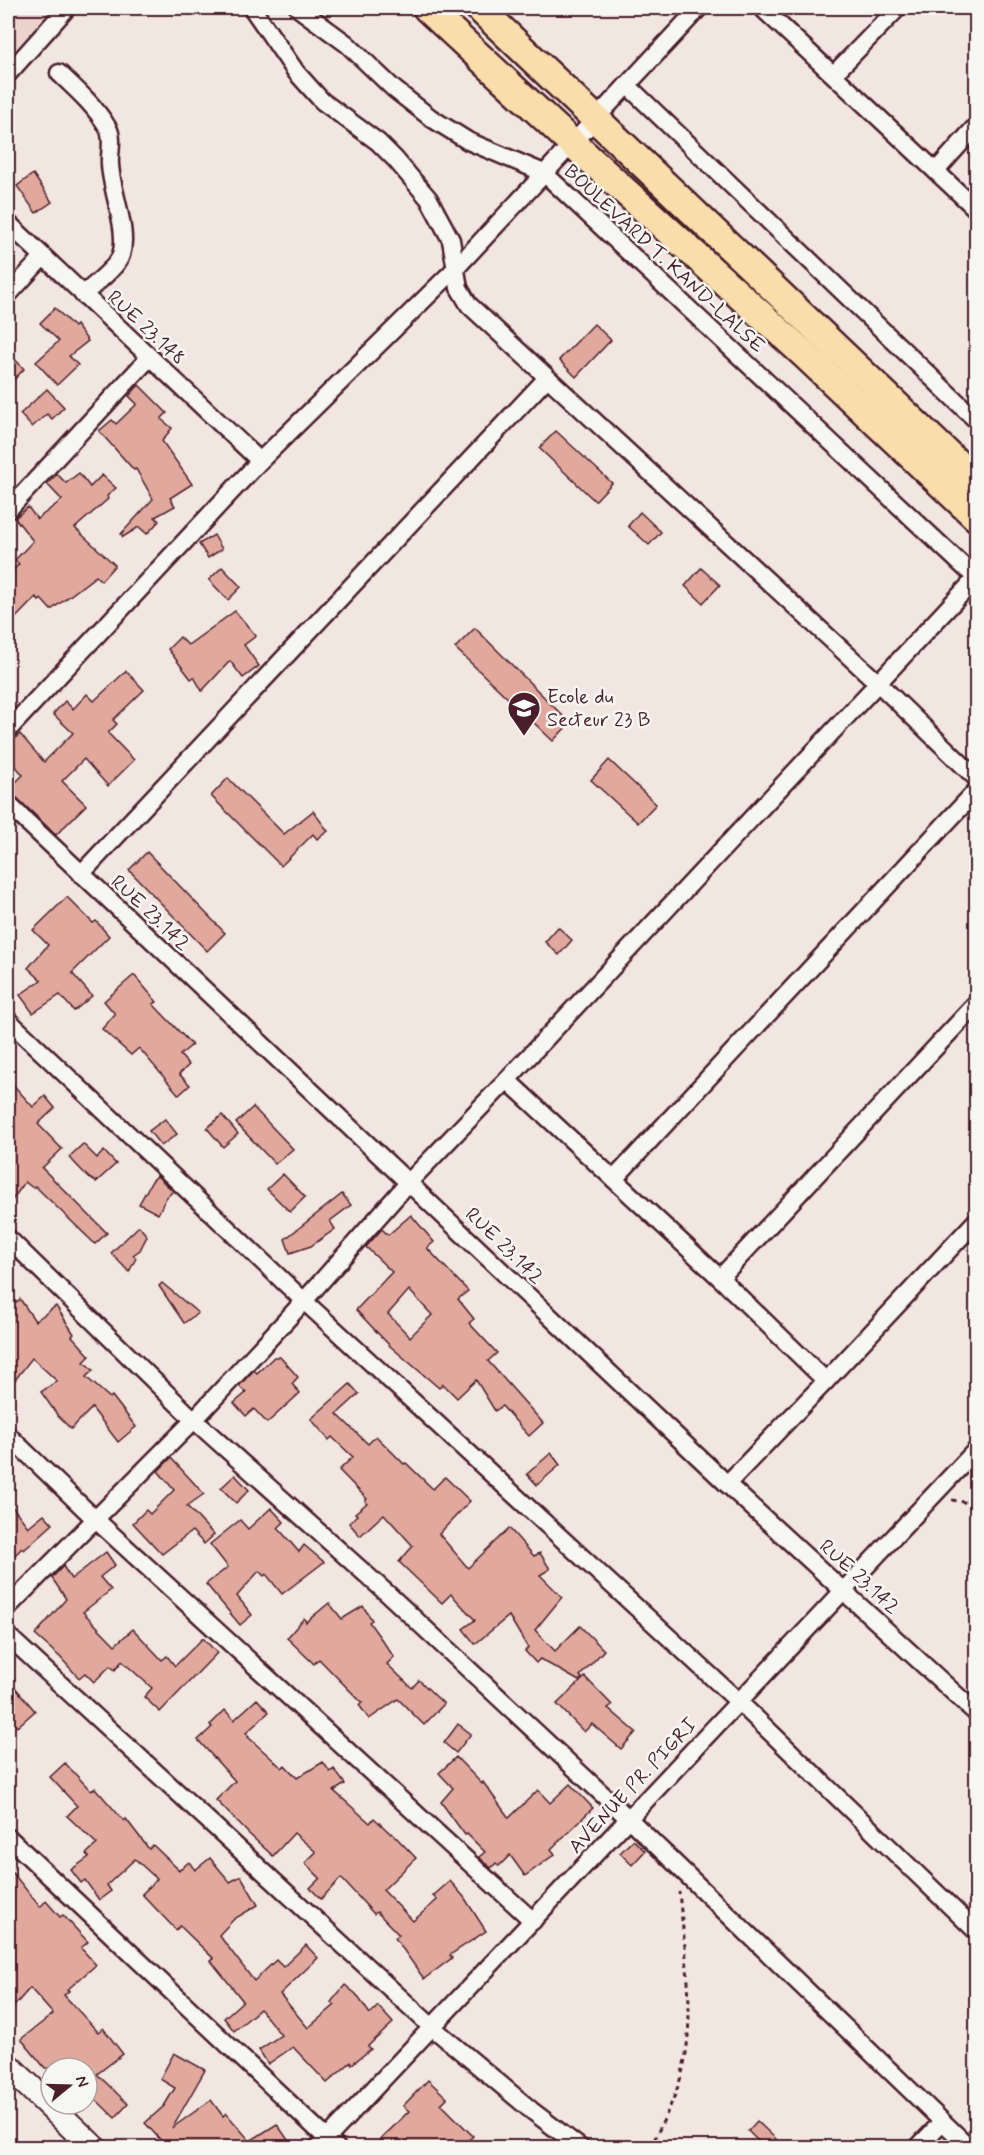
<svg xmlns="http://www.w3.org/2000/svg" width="984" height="2155" font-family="Mynerve,sans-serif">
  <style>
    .built { fill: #edd3cd }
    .building { fill: #e1a89d; stroke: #4a1f2b; stroke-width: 1.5; fill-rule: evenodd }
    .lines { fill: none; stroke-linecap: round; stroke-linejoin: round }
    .street-casing { stroke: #4a1f2b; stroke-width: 21 }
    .secondary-casing { stroke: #4a1f2b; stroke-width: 28 }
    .primary-casing { stroke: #4a1f2b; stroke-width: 32 }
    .path { stroke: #4a1f2b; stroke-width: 3; stroke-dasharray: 4.5 4.5; stroke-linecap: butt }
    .street { stroke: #f6f6f2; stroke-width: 16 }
    .secondary { stroke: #f6f6f2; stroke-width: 24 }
    .primary { stroke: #f9ddab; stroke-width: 27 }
    .labels { text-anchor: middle; stroke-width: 5; stroke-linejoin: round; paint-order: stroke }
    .street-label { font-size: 20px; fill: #4a1f2b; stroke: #f6f6f2 }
    .poi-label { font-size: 20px; fill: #4a1f2b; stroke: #f6f6f2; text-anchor: start }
  </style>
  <rect width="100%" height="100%" fill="#f2e6e1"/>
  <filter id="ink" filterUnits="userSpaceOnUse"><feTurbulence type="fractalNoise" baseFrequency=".0167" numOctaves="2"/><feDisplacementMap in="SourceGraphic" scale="12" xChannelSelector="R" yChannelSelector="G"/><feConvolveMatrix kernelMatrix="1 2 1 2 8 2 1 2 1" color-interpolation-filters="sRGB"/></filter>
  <g filter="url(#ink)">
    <polygon class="built" points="8,8 54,8 8,56"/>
    <g class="building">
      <polygon points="33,174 52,202 36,213 17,186"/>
      <polygon points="55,308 74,327 76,325 88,341 69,356 78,365 57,385 36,362 59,341 40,323"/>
      <polygon points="594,324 611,340 576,377 559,360"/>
      <polygon points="8,352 24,369 8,386"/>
      <polygon points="139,385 167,413 161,419 172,428 162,441 192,484 170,498 175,506 155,517 159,521 147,534 139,527 123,537 121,534 153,499 136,469 134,470 99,431 112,420 116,424 137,404 129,396"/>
      <polygon points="47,389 64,407 52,419 47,414 32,427 20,414"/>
      <polygon points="556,431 612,483 595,501 539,448"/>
      <polygon points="79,473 90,487 102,475 116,488 107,496 108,499 75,528 115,565 101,581 96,576 51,610 41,599 39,601 36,597 8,626 8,576 19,564 15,560 33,541 15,518 28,507 37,519 62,500 47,484 57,474 66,483"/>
      <polygon points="640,512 661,532 649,545 628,526"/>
      <polygon points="214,535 222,549 208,558 199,544"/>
      <polygon points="222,567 241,587 228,600 209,580"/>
      <polygon points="701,568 720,585 703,603 685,586"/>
      <polygon points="235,611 256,636 244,645 259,666 243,678 230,661 202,691 194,677 191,679 168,649 180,637 188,645"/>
      <polygon points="475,628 570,723 553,741 455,648"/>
      <polygon points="126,671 144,690 113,720 117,724 108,733 134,760 108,786 84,759 62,781 86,805 56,835 15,796 8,793 8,790 23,775 8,757 8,745 20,734 44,762 73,733 53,714 65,701 73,709 87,694 94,701"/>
      <polygon points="609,760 656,804 638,823 591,780"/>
      <polygon points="228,778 284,834 313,811 328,831 317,839 313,834 281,866 211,796"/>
      <polygon points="147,852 225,933 207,951 129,870"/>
      <polygon points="67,897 93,923 96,921 109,936 72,973 92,996 74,1011 60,995 33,1013 20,995 41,980 28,968 48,945 33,930"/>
      <polygon points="558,927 572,940 559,955 545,942"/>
      <polygon points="134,975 157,1002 153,1004 192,1045 180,1055 189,1065 179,1074 190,1085 179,1095 139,1048 131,1055 102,1029 115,1014 104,1001"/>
      <polygon points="8,1079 33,1107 45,1096 55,1108 38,1124 62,1149 42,1168 107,1233 95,1244 35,1186 33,1188 25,1182 8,1206"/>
      <polygon points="253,1107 293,1149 275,1164 236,1123"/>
      <polygon points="222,1115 238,1134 223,1147 207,1128"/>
      <polygon points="165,1119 177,1134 161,1146 149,1131"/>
      <polygon points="83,1144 97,1158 104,1151 116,1164 96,1182 89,1178 69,1157"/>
      <polygon points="283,1174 305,1197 290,1212 267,1189"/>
      <polygon points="157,1176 173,1191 166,1198 158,1214 139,1204 152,1181"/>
      <polygon points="342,1194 351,1205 330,1221 335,1229 311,1246 290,1253 285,1239"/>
      <path d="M411,1215l23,27 -7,6 41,43 -10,8 16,20 -5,4 28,30 -9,8 55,62 -14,13 -27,-30 -7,5 -19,-31 -19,18 -14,-14 -4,4 -49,-42 -34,-36 36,-38 -26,-25 16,-18 6,6zM409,1290l23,25 -22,22 -22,-23z"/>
      <polygon points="139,1226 147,1236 140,1250 133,1255 136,1258 129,1272 111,1253"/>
      <polygon points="162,1283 198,1313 184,1323 159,1286"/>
      <polygon points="20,1299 35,1321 56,1306 74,1334 72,1336 90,1356 84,1362 93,1370 86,1377 110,1398 112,1396 136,1427 118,1442 92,1408 71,1429 58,1416 41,1392 57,1381 32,1358 8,1389 8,1309"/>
      <polygon points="274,1357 280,1357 298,1377 292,1384 300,1393 267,1423 254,1409 246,1416 234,1403 246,1393 239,1386 254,1370 257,1373"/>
      <polygon points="350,1384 359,1394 337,1414 368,1444 376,1436 404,1464 406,1463 433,1489 445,1477 470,1501 439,1534 468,1568 509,1528 534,1556 540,1553 550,1569 540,1575 562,1597 535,1630 555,1651 580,1626 604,1650 580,1676 582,1678 579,1681 540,1659 536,1663 525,1651 528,1648 509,1616 475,1644 463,1629 475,1620 451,1594 442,1603 399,1562 413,1546 384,1514 360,1536 349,1523 357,1515 355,1513 367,1503 365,1501 367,1499 339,1470 353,1457 332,1437 329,1440 311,1419"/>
      <polygon points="551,1453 560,1465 537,1485 527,1474"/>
      <polygon points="171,1458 204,1494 187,1506 214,1535 204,1544 192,1531 162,1554 133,1523 146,1510 150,1514 174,1490 158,1471"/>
      <polygon points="235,1475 249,1490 236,1503 221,1488"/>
      <polygon points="8,1501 28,1527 44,1514 53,1524 24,1550 22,1548 8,1562"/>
      <polygon points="271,1508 284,1522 278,1528 299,1552 304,1545 324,1562 282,1594 266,1574 264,1576 259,1571 237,1596 252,1615 240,1625 206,1584 228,1567 210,1544 240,1520 248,1529"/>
      <polygon points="106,1552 115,1565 100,1577 111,1590 83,1612 115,1645 133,1629 162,1660 167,1656 175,1666 203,1638 217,1653 160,1712 144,1697 152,1688 122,1661 115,1670 110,1666 94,1682 85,1673 79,1678 60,1657 35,1635 66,1599 52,1578 63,1566 71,1579"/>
      <polygon points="329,1603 342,1619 363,1606 372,1620 369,1622 394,1657 387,1664 412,1688 419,1680 444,1704 424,1725 398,1699 369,1719 359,1705 362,1703 319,1659 314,1664 287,1638 304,1618 306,1622"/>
      <polygon points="585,1677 612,1705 608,1708 636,1732 621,1749 592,1724 584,1732 557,1704"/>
      <polygon points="8,1679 35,1711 17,1727 8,1716"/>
      <polygon points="257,1699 269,1712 246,1733 249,1736 248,1737 282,1768 285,1765 297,1778 323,1762 330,1772 334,1769 345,1784 334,1791 370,1823 374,1818 391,1834 392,1833 416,1858 383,1890 413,1921 437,1900 433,1896 450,1881 464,1897 486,1931 450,1955 452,1958 424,1979 395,1938 399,1935 377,1912 374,1914 341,1878 321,1899 310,1888 320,1878 305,1863 316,1852 294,1833 273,1856 249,1834 216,1800 235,1781 198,1740 212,1727 210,1725 225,1710 234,1720"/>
      <polygon points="458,1724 471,1734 456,1753 444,1743"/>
      <polygon points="456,1757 482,1784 483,1782 509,1818 538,1790 550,1803 570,1784 593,1808 551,1849 555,1854 525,1876 510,1855 499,1866 496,1863 491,1868 479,1857 485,1852 467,1834 465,1835 441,1802 453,1788 439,1773"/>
      <polygon points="65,1763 91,1791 95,1788 124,1821 126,1819 149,1849 153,1845 179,1870 189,1862 195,1870 210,1858 230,1882 241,1876 258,1905 234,1919 219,1935 254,1981 276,1960 283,1967 306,1945 318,1958 280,1994 308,2028 335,2005 331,2002 345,1985 356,1994 370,2014 378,2006 393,2023 368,2046 371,2049 352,2064 351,2062 327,2083 293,2047 268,2064 259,2050 281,2035 260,2009 234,2031 224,2018 243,2001 211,1961 214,1959 180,1926 176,1930 142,1894 157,1879 135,1859 107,1885 111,1891 99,1900 85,1880 81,1883 71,1870 89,1857 86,1854 97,1844 67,1816 77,1806 50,1777"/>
      <polygon points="633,1840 645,1851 632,1865 620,1853"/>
      <polygon points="8,1867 40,1907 46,1901 60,1917 63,1915 88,1942 81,1948 96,1965 67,1990 69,1991 64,1995 98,2032 103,2028 123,2054 97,2074 128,2104 115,2118 87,2091 87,2068 45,2068 21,2039 53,2014 30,1988 8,2013"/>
      <polygon points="174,2053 205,2070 172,2128 211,2100 223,2116 226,2113 250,2141 277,2124 288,2140 276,2148 168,2148 145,2123 164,2106 175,2088 160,2079"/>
      <polygon points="428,2080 447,2098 441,2104 473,2136 461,2148 372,2148 409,2111 403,2106"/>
      <polygon points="757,2121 777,2140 771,2148 765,2148 748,2131"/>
    </g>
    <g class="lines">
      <g class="street-casing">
        <g id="street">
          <polyline points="252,8 296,72 322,101 378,142 395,159 429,199 451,240 459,288 469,305 878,683 976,778"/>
          <polyline points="298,8 347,44 394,89 431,118 468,141 544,173 976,578"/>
          <polyline points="762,8 976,209"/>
          <path d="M59,73c18,17 36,33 49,55 6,11 1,24 2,36 1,27 19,66 11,91 -4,13 -28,30 -38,40"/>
          <polyline points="8,74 67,8"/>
          <polyline points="834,74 898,8"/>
          <polyline points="627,85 976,420"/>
          <polyline points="936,171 976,126"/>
          <polyline points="8,223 260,461"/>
          <polyline points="8,295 43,257"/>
          <polyline points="8,510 149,358"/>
          <polyline points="8,730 260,461 457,267 699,8"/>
          <polyline points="8,804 727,1484 976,1713"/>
          <polyline points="81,874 547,378"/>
          <polyline points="8,1020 304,1301 739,1702 976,1931"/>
          <polyline points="507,1080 720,1278 826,1381"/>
          <polyline points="614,1179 976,791"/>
          <polyline points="8,1238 194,1420 389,1595 629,1819 970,2148"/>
          <polyline points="720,1278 976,1004"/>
          <polyline points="8,1435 95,1519 533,1921"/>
          <polyline points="727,1484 826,1381 976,1221"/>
          <polyline points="8,1607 194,1420 304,1301 409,1182 507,1080 976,578"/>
          <polyline points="8,1636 432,2027 531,2110 581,2148"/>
          <polyline points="8,1837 337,2148"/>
          <polyline points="318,2148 976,1450"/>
          <polyline points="917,2148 942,2122"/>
        </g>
      </g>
      <g class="secondary-casing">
        <polyline id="secondary" points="8,2066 94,2148"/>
      </g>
      <g class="primary-casing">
        <g id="primary">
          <polyline points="427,8 572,143 806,356 976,517"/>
          <polyline points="479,8 976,481"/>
        </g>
      </g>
      <g class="path">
        <polyline points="952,1500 976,1504"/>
        <path d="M651,2148c8,-20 19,-39 26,-59 22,-60 8,-135 2,-197"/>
      </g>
      <use href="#street" class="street"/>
      <use href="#secondary" class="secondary"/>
      <use href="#primary" class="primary"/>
    </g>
  </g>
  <defs>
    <g id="school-pin" transform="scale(1.725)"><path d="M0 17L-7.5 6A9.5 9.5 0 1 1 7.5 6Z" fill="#4a1f2b" stroke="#f6f6f2"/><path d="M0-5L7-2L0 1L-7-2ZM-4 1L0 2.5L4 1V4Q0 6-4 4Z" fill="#fff"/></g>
  </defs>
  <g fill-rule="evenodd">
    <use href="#school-pin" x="524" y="708"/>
  </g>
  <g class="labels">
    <g class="street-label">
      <text transform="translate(665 258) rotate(43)" y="7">BOULEVARD T. KAND-LALSE</text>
      <text transform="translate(147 327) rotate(43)" y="7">RUE 23.148</text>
      <text transform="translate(151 912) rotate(43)" y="7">RUE 23.142</text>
      <text transform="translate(505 1245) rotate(44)" y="7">RUE 23.142</text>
      <text transform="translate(860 1576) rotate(42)" y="7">RUE 23.142</text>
      <text transform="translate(632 1785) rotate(-47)" y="7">AVENUE PR. PIGRI</text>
    </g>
    <g class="poi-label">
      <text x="547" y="703">Ecole du<tspan x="547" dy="23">Secteur 23 B</tspan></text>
    </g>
  </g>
  <rect width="984" height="2155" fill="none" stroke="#f6f6f2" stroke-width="30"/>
  <rect x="15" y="15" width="954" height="2125" fill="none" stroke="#4a1f2b" stroke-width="2" filter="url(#ink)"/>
  <g transform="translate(69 2086) rotate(71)"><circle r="28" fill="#f6f6f2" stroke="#b1a0a2" stroke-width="1.5"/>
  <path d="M0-4.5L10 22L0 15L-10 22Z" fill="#4a1f2b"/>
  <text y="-9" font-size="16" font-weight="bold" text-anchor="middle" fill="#4a1f2b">N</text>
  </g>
</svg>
